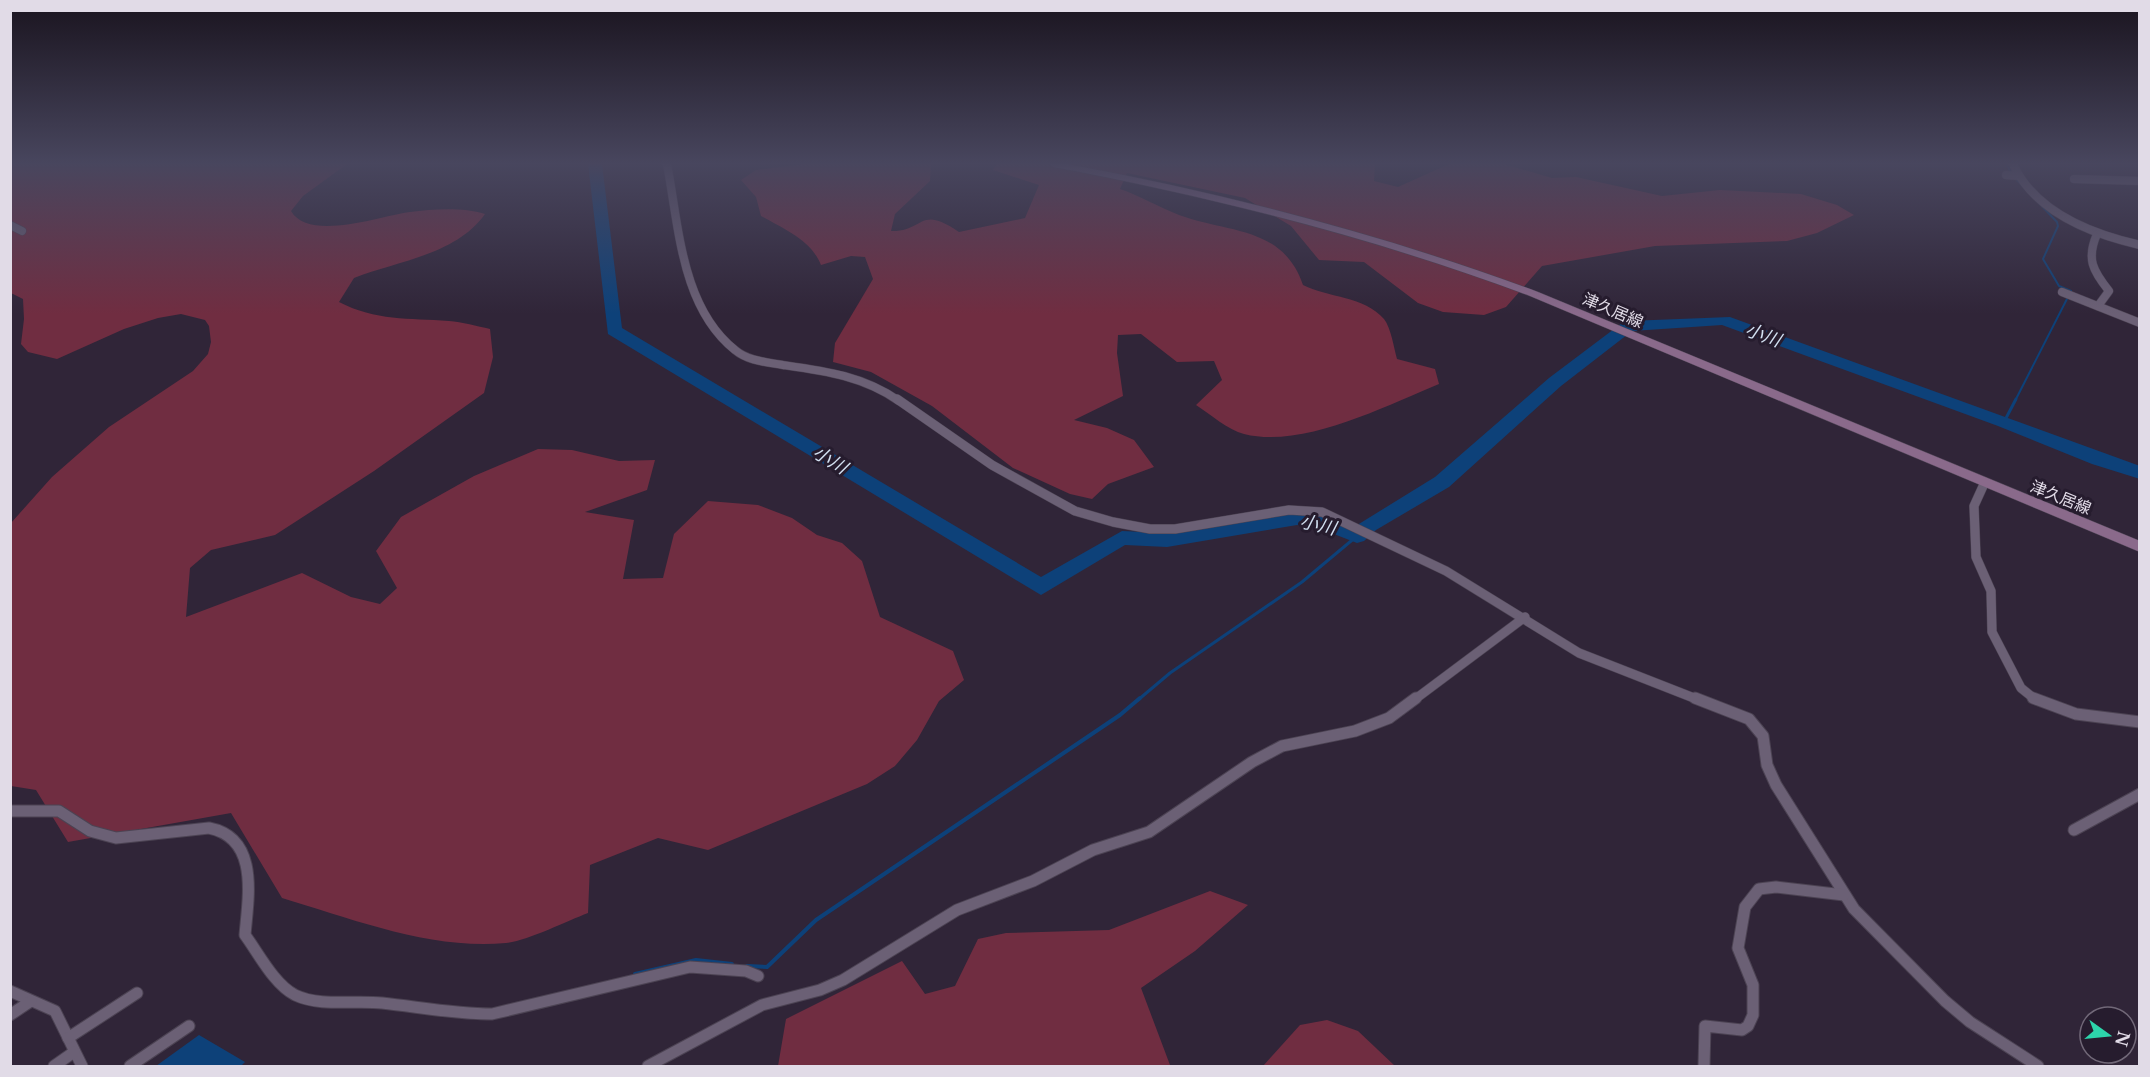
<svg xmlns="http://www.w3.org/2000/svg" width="2150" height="1077" font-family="'Libre Baskerville','Noto Sans JP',serif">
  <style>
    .green { fill: #702d41 }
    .water { fill: #0d4179 }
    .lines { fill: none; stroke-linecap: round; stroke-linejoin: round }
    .stream-far2 { stroke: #0d4179; stroke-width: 2 }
    .stream-far1 { stroke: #0d4179; stroke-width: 3 }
    .stream { stroke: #0d4179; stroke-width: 4 }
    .river { fill: #0d4179; fill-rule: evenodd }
    .street-far2-casing { stroke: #4c4353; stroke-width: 9 }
    .street-far1-casing { stroke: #4c4353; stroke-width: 10 }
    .street-casing { stroke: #4c4353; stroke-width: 13 }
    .secondary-casing { stroke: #4c4353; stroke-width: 1 }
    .street-far2 { stroke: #6b6075; stroke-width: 8 }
    .street-far1 { stroke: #6b6075; stroke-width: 9 }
    .street { stroke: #6b6075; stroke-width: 11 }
    .secondary { fill: #8a6a8b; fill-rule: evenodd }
    .labels { text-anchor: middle; stroke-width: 6; stroke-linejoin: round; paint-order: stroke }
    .street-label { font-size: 16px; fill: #e1dbe7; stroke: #261c2e }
    .water-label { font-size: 18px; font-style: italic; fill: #d3e1f2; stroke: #261c2e }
  </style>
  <rect width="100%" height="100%" fill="#302538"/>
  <g class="green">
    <path d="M10,164h337l-44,32 -12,15c18,31 89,5 119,1 23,-3 53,-5 75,2 -29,41 -88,47 -131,64l-15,24c37,19 69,16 110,19 13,1 28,5 41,8l3,28 -9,36 -110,78 -99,64 -64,15 -21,18 -4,49 116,-44 49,24 29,7 17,-16 -21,-37 25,-34 73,-41 64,-27 34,1 47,11 36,-1 -8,30 -62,22 49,8 -11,59 40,-1 11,-44 34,-33 50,4 34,13 25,17 25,8 20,18 18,56 73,34 11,29 -25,21 -22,39 -22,26 -28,18 -159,66 -50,-12 -68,27 -2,48c-21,8 -61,28 -82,30 -76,7 -153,-24 -224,-45l-51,-85 -163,29 -32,-52 -25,-4v-263l41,-46 57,-50 84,-56 15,-17 3,-12 -2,-16 -4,-6 -24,-6 -23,4 -34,11 -67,30 -29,-7 -7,-8 3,-25 -1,-20 -12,-6z"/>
    <path d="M804,164h127l-1,17 -35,33 -4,17c34,1 27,-27 68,1l66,-14 14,-33 -46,-15 4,-6h378l-1,17 24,6 51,-23h55l48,14 24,-1 86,19 58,-6 81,4 36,11 17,10 -37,18 -30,8 -132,5 -113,20 -36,41 -22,8 -41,-3 -25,-9 -54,-41 -45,-2 -28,-34 -46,-28 -118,-25 -7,16c21,7 38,18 59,26 49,18 104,11 124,70 26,13 61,11 81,34 7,9 10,29 13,40l38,10 4,15c-54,22 -136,65 -195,50 -16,-4 -34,-20 -48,-29l26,-25 -8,-19 -37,1 -36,-28 -23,1 -1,18 6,43 -49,24 33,8 27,12 20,27 -46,17 -16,15 -22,-5 -57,-26 -81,-62 -61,-34 -38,-10 2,-19 38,-64 -8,-22 -14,-1 -30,9c-10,-25 -37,-36 -60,-49l-5,-19 -15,-17 15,-10z"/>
    <polygon points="1210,891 1248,905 1195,951 1141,988 1170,1065 1175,1066 778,1066 786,1019 902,961 925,994 955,986 978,939 1006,933 1109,930"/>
    <polygon points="1327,1020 1358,1031 1395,1066 1263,1066 1300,1025"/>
  </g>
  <polygon class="water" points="199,1035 245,1062 241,1066 156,1066"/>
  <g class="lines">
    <g class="stream-far2">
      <polyline points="2007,164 2011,173"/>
      <polyline points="2015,401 2071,291 2059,286 2043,259 2058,226 2057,222 2015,178"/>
    </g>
    <g class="stream-far1">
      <polyline points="2004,422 2016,399"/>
      <polyline points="1138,700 1170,673 1302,582 1357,536"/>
    </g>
    <g class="stream">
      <polyline points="747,966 767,967 816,920 1120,715 1140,698"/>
      <polyline points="635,974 696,960 732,964"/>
    </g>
    <polygon class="river" points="588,164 602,164 622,328 1041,577 1122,531 1167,533 1297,511 1324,516 1354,527 1435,477 1549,378 1622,323 1628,321 1730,317 2140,466 2140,479 2092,464 1998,426 1722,325 1632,331 1561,386 1449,487 1376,530 1364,541 1357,543 1321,529 1297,525 1167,547 1125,545 1041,595 608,334"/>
    <g class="street-far2-casing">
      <g id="street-far2">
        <path d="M667,164c12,62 14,143 68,186 13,11 31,12 48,15 42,6 80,11 116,36"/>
        <path d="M2013,164c22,48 78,70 127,81"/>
        <polyline points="2006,175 2019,176"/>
        <polyline points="2074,179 2140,181"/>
        <polyline points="10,225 22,231"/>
        <path d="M2097,234c-11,25 -4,37 12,57l-11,15"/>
        <polyline points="2062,292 2140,323"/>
      </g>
    </g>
    <g class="street-far1-casing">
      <g id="street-far1">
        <polyline points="897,399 992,465 1075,511 1113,522 1150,529 1175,529 1289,510 1322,512 1446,571 1579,653 1699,700"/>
        <polyline points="1984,484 1974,506 1976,557 1991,591 1992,632 2021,688 2036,700"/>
        <polyline points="1414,700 1525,617"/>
      </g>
    </g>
    <g class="street-casing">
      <g id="street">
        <polyline points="1695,698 1749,719 1763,736 1767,765 1776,785 1854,909 1945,1001 1970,1022 2038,1066"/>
        <polyline points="2033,698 2076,714 2140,722"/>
        <path d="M10,811h49l31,20 26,7 93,-10c51,10 39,70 36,107 14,19 29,49 50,60 25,12 60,5 87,8 37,4 73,11 110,11l198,-47 56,4 12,5"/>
        <polyline points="2074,830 2140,794"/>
        <polyline points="10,991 55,1011 82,1066"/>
        <polyline points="10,1015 31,1001"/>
        <polyline points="68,1038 137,993"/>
        <polyline points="54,1066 74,1052"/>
        <polyline points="130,1066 189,1026"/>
        <polyline points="648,1066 762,1005 820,990 843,980 957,910 1033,881 1093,850 1149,832 1252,762 1282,746 1355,731 1389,718 1416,698"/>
        <polyline points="1704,1066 1705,1026 1742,1030 1748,1026 1753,1015 1753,985 1738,948 1745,907 1759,889 1776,887 1844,895"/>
      </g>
    </g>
    <g class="secondary-casing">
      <path id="secondary" d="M1049,164h18c161,30 318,71 471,128l602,249v11l-610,-256c-155,-58 -313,-98 -476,-129z"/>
    </g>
    <use href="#street-far2" class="street-far2"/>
    <use href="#street-far1" class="street-far1"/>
    <use href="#street" class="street"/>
    <use href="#secondary" class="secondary"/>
  </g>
  <linearGradient id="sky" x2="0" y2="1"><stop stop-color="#1a141f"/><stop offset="0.52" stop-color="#48465e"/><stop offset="1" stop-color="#48465e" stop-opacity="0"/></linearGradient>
  <rect width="2150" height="314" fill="url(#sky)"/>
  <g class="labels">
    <g class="street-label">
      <text transform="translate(1613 310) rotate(23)" y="6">津久居線</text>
      <text transform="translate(2061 497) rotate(22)" y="6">津久居線</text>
    </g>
    <g class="water-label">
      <text transform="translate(1763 335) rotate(20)" y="6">小川</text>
      <text transform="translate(830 460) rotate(31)" y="6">小川</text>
      <text transform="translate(1318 525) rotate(13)" y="6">小川</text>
    </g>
  </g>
  <rect width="2150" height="1077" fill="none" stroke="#e1dbe7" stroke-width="24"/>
  <g transform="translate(2108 1035) rotate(105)"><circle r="28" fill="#261c2e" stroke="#716878" stroke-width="1.5"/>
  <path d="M0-4.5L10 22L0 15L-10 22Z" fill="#2dd5ab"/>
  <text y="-9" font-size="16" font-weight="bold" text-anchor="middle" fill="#e1dbe7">N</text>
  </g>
</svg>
